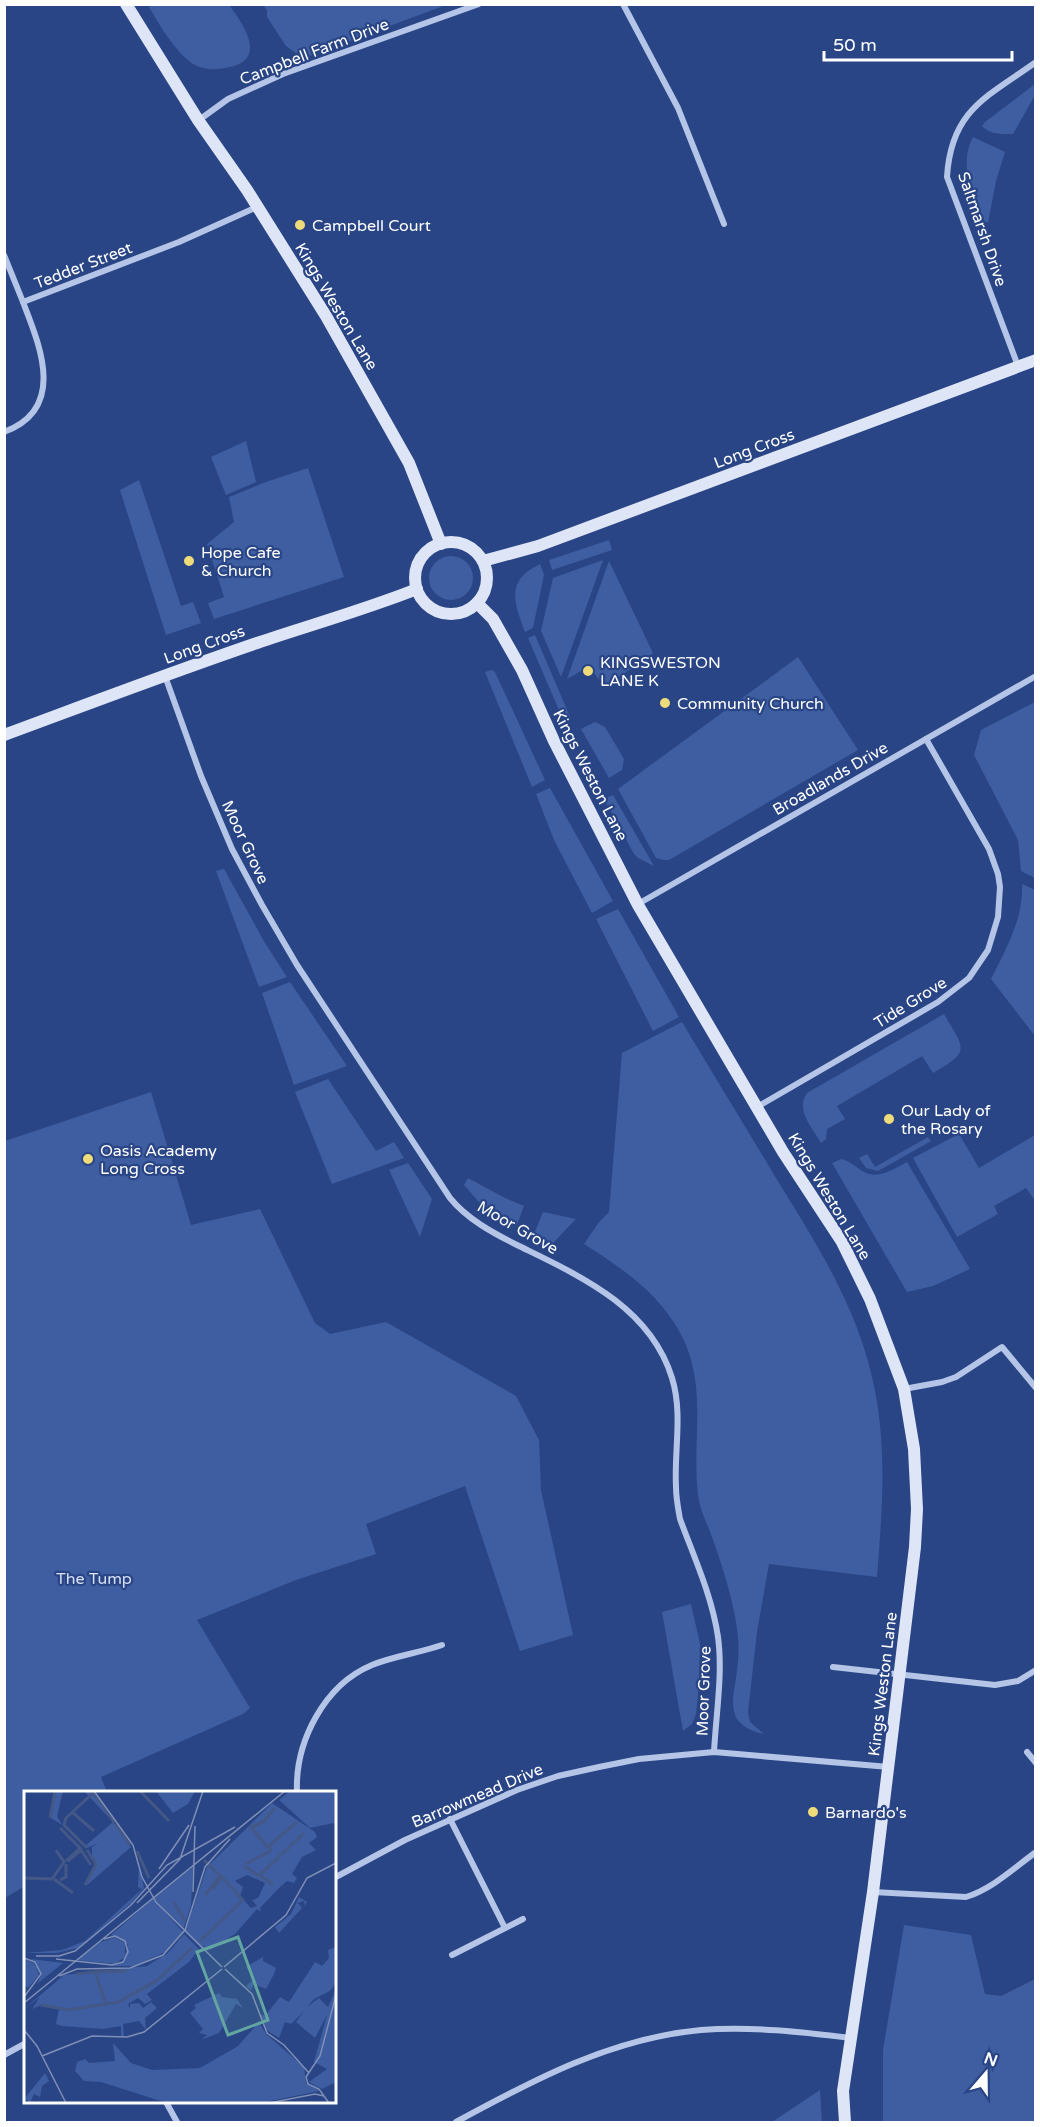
<svg xmlns="http://www.w3.org/2000/svg" width="1040" height="2127" font-family="'Varela Round',sans-serif">
  <style>
    .green { fill: #3e5ea1 }
    .lines { fill: none; stroke-linecap: round; stroke-linejoin: round }
    .street { stroke: #b4c5e7; stroke-width: 6 }
    .secondary { stroke: #dee5f7; stroke-width: 12 }
    .poi-dot { fill: #eedc7b; stroke: #294585; stroke-width: 2 }
    .labels { text-anchor: middle; stroke-width: 4.5; stroke-linejoin: round; paint-order: stroke }
    .street-label { font-size: 16px; fill: #fff; stroke: #294585 }
    .poi-label { font-size: 16px; fill: #fff; stroke: #294585; text-anchor: start }
    .park-label { font-size: 16px; fill: #d7e1f6; stroke: #294585 }
    .inset-river { fill: none; stroke: #445887; stroke-width: 3 }
    .inset-road { fill: none; stroke: #7f8fb6; stroke-width: 1.5 }
    .view { fill: #63a6a1; fill-opacity: 0.15; stroke: #63a6a1; stroke-width: 3 }
    .inset-edge { fill: none; stroke: #fff; stroke-width: 3 }
  </style>
  <rect width="100%" height="100%" fill="#294585"/>
  <g class="green">
    <path d="M148,5h81c16,21 40,57 -4,63 -10,2 -22,2 -32,-4 -17,-11 -35,-41 -45,-59z"/>
    <polygon points="263,5 446,5 307,57 296,53 286,46 267,17 267,10"/>
    <path d="M1035,84v11l-22,39c-11,0 -23,1 -31,-8l3,-4z"/>
    <path d="M973,137l32,15 -9,29 -8,42 -4,-2c-11,-27 -26,-56 -11,-84z"/>
    <polygon points="246,441 256,482 226,495 211,457"/>
    <polygon points="308,468 344,577 214,619 208,603 224,597 207,544 234,522 229,497 263,483"/>
    <polygon points="139,480 181,606 193,602 201,623 166,635 120,490"/>
    <polygon points="609,540 612,550 552,570 549,560"/>
    <circle cx="451" cy="578" r="22"/>
    <polygon points="603,560 561,677 541,631 553,578"/>
    <polygon points="609,561 653,653 605,687 593,672 590,666 567,679"/>
    <path d="M540,564l4,11 -11,53 -8,4c-11,-30 -20,-51 15,-68z"/>
    <polygon points="535,635 571,719 564,722 528,638"/>
    <polygon points="798,657 858,750 669,860 664,860 656,858 618,789"/>
    <polygon points="492,670 495,672 545,780 532,787 485,672"/>
    <polygon points="1035,702 1035,878 1021,871 1018,840 974,755 981,730"/>
    <polygon points="595,722 605,727 624,759 622,770 609,778 581,729"/>
    <polygon points="550,788 613,901 592,913 554,840 536,794"/>
    <polygon points="613,795 654,866 638,858 634,854 604,799"/>
    <polygon points="224,869 265,943 287,977 259,987 216,871"/>
    <path d="M1022,884l13,6v146l-44,-57c15,-30 33,-62 31,-95z"/>
    <polygon points="618,909 679,1017 653,1031 596,919"/>
    <polygon points="290,982 347,1066 294,1085 262,993"/>
    <path d="M944,1014c21,36 27,37 -11,59l-11,-17 -85,50 8,13 -18,10 -1,10 -5,4c-9,-16 -26,-33 -14,-50z"/>
    <path d="M682,1022c31,52 63,104 94,156 42,68 84,133 99,213 12,61 7,124 2,186l-108,-13 -12,68 -9,80 2,10 14,12c-11,-2 -25,-8 -29,-19 -5,-14 1,-31 2,-45 2,-13 2,-28 0,-41 -3,-27 -16,-67 -25,-92 -5,-14 -13,-29 -14,-43 -6,-51 8,-99 -12,-149 -20,-47 -61,-75 -102,-101l15,-22 10,-10 13,-159z"/>
    <polygon points="328,1079 376,1151 394,1142 404,1158 332,1184 295,1092"/>
    <polygon points="151,1092 191,1225 260,1209 315,1323 330,1334 386,1322 516,1396 539,1440 541,1490 573,1635 520,1651 465,1486 366,1524 376,1554 296,1580 197,1620 250,1708 243,1714 101,1777 107,1792 26,1792 25,1886 5,1898 5,1141"/>
    <polygon points="959,1134 979,1168 1035,1135 1036,1202 1026,1188 994,1206 998,1214 957,1237 913,1158"/>
    <polygon points="928,1137 931,1141 878,1171 866,1168 859,1158 867,1154 875,1167"/>
    <path d="M841,1159c8,2 11,5 17,9 17,14 32,3 49,-6l63,107 -37,17 -26,6 -75,-129z"/>
    <polygon points="408,1163 432,1199 420,1237 389,1170"/>
    <polygon points="468,1178 505,1198 524,1206 517,1225 479,1202 464,1185"/>
    <polygon points="543,1212 576,1219 553,1243 534,1234"/>
    <polygon points="691,1604 700,1644 699,1685 696,1714 692,1724 683,1731 662,1612"/>
    <polygon points="904,1925 971,1935 985,1994 1001,1996 1035,1979 1035,2122 883,2122 883,2050"/>
    <polygon points="820,2090 822,2122 772,2122"/>
  </g>
  <g class="lines">
    <g class="street">
      <polyline points="623,4 678,108 724,224"/>
      <polyline points="199,120 228,99 283,74 479,4"/>
      <polyline points="4,255 23,302"/>
      <path d="M1018,366l-71,-189c4,-67 40,-80 89,-115"/>
      <path d="M4,432c63,-23 36,-86 19,-130l156,-60 78,-35"/>
      <path d="M165,676l36,100 31,73 30,56 35,60 153,233c17,21 43,35 67,47 61,30 133,61 155,133 11,35 2,73 4,109 0,11 2,21 4,32 14,38 32,77 38,118 5,37 -2,77 -4,115"/>
      <polyline points="638,904 1036,676"/>
      <polyline points="757,1107 938,1002 969,978 988,950 998,917 1000,887 998,874 989,849 926,739"/>
      <polyline points="904,1389 942,1382 956,1377 1002,1347 1036,1388"/>
      <polyline points="833,1667 995,1685 1018,1681 1036,1670"/>
      <polyline points="1027,1752 1036,1763"/>
      <path d="M297,1792c-2,-50 27,-107 75,-127 22,-9 47,-12 70,-20"/>
      <polyline points="450,1819 505,1928"/>
      <polyline points="334,1878 405,1840 517,1790 558,1776 599,1767 639,1759 714,1752 889,1767"/>
      <path d="M873,1892l93,5c26,-8 48,-29 70,-45"/>
      <polyline points="452,1955 523,1919"/>
      <polyline points="4,2055 26,2043"/>
      <polyline points="166,2102 177,2122"/>
      <path d="M456,2122c77,-42 156,-84 245,-92 50,-4 101,2 150,8"/>
    </g>
    <g class="secondary">
      <polyline points="126,4 198,120 247,190 326,316 409,463 441,544"/>
      <circle cx="451" cy="578" r="36"/>
      <polyline points="483,561 538,546 1036,360"/>
      <polyline points="477,603 493,619 522,670 554,741 638,905 783,1152 842,1242 870,1299 904,1389 914,1449 917,1509 915,1547 873,1892 843,2091 845,2122"/>
      <path d="M4,735c84,-31 168,-63 253,-92 53,-18 107,-33 160,-54"/>
    </g>
  </g>
  <g class="poi-dot">
    <circle cx="300" cy="225" r="6"/>
    <circle cx="189" cy="561" r="6"/>
    <circle cx="588" cy="671" r="6"/>
    <circle cx="665" cy="703" r="6"/>
    <circle cx="889" cy="1119" r="6"/>
    <circle cx="88" cy="1159" r="6"/>
    <circle cx="813" cy="1812" r="6"/>
  </g>
  <g class="labels">
    <g class="street-label">
      <text transform="translate(314 51) rotate(-21)" y="6">Campbell Farm Drive</text>
      <text transform="translate(983 229) rotate(71)" y="6">Saltmarsh Drive</text>
      <text transform="translate(83 265) rotate(-21)" y="6">Tedder Street</text>
      <text transform="translate(337 306) rotate(59)" y="6">Kings Weston Lane</text>
      <text transform="translate(754 448) rotate(-21)" y="6">Long Cross</text>
      <text transform="translate(204 644) rotate(-20)" y="6">Long Cross</text>
      <text transform="translate(591 775) rotate(63)" y="6">Kings Weston Lane</text>
      <text transform="translate(830 778) rotate(-30)" y="6">Broadlands Drive</text>
      <text transform="translate(246 842) rotate(65)" y="6">Moor Grove</text>
      <text transform="translate(910 1002) rotate(-32)" y="6">Tide Grove</text>
      <text transform="translate(830 1196) rotate(59)" y="6">Kings Weston Lane</text>
      <text transform="translate(518 1227) rotate(30)" y="6">Moor Grove</text>
      <text transform="translate(882 1684) rotate(-83)" y="6">Kings Weston Lane</text>
      <text transform="translate(703 1691) rotate(-88)" y="6">Moor Grove</text>
      <text transform="translate(477 1795) rotate(-23)" y="6">Barrowmead Drive</text>
    </g>
    <g class="poi-label">
      <text x="312" y="231">Campbell Court</text>
      <text x="201" y="558">Hope Cafe<tspan x="201" dy="18">&amp; Church</tspan></text>
      <text x="600" y="668">KINGSWESTON<tspan x="600" dy="18">LANE K</tspan></text>
      <text x="677" y="709">Community Church</text>
      <text x="901" y="1116">Our Lady of<tspan x="901" dy="18">the Rosary</tspan></text>
      <text x="100" y="1156">Oasis Academy<tspan x="100" dy="18">Long Cross</tspan></text>
      <text x="825" y="1818">Barnardo's</text>
    </g>
    <g class="park-label">
      <text x="94" y="1584">The Tump</text>
    </g>
  </g>
  <g transform="translate(24 1791)">
    <rect width="312" height="312" fill="#294585"/>
    <path d="M31,0h8l-6,25 5,9 -11,-7zM60,0h9l38,56 -45,39 9,-23 -9,-13 6,6v-9l6,-4 -11,5 -2,-2 28,-24zM132,0h39l-7,13 -15,9zM266,0h46v35l-2,-3 -24,5 -31,-28zM248,12l43,29 2,5 -8,6 7,7 -14,7 -10,17 5,4 -3,5 -7,-2 -9,8 -18,19 1,4 -4,-3 -22,25 -25,16 -7,-5 5,6 -5,-1 -18,-18 22,-65zM223,84l18,8 -7,15 -6,2 5,6 -6,2 -11,-12 3,-9 -8,-6zM115,74l5,23 -14,16 -52,44 -21,5h-33l38,-3 23,-9 57,-52 -4,-2zM169,76l-2,39 -8,24 -29,-32zM275,106l8,5 -2,4 -1,-5 -6,2 4,5 -23,25 -4,-6 16,-13zM129,108l30,33 -16,19 -32,15h-27l15,-3 5,-18 -17,-10zM160,143l15,15 -10,13 -42,32 5,6 -7,4 -7,-6 -10,6 2,5v-5l9,-1 4,5 8,-6 6,6 -12,10 1,12 -7,-9 -16,3 1,12h-3v-10l-18,3 -41,-3 -6,-2 3,-15 -18,-4 -9,4 8,-12 -16,12 40,-34 83,-9 21,-13zM92,146l9,6v14l-10,7 -39,-4 25,-18zM312,156l-1,37 -5,7 -16,8 -7,8 12,-9 9,9 8,-18v93l-14,7 -13,-7 18,-13 -13,-7 13,-47 -12,23 -19,-16 8,-11 -13,13 -6,-2 -6,16 -13,-8 -6,-16 5,2 15,-19 9,5 26,-40 7,4 7,-8 -1,-8zM239,166v4l13,7 -2,6 -8,15 -12,-5 -3,6 -5,-4 8,-7 -8,-12zM0,168l11,5 4,11 -11,13 -4,-3zM7,168l32,4 -26,21 4,-9zM195,202l3,4 15,2 6,9 -7,-4 -17,29 -18,7 6,-5 -8,-2 4,-4 -13,-16 6,-5 -2,-3zM235,231l7,12 38,33 2,16 11,5 2,3 -58,12h-94l-66,-21 -17,-1 -9,-10 2,-9 8,-3 4,4 26,-2 -2,-18 18,20 21,7 48,-2 38,-22zM21,282l4,8 -7,5 -2,11 -6,-3 -4,9 -5,-5z" fill="#3e5ea1" fill-rule="evenodd"/>
    <path class="inset-river" d="M68,0l23,32M116,0l29,30M48,21l22,19M26,27l5,-27M92,33l14,21M36,37l20,20 -14,13M63,57l-23,-23 2,-7 27,-25M244,57l-17,-21 12,-5 12,-14M113,60l12,27M180,69l16,16 -15,19M44,70l13,-11 10,15M222,73l24,-13 1,-7 26,-22M220,75l15,10M0,87l28,1M28,88l12,-17 -8,-12M30,88l19,14M36,89l6,-3v-13M61,94l11,-21 -9,-14M249,94l-13,-10 44,-42M150,111l11,19M176,150l43,-41 -21,-23 -9,12M52,183l18,-2M82,213l-11,-32 32,-1M17,214l28,5 49,-8 38,-21 36,-33"/>
    <path class="inset-road" d="M70,0l39,54 9,32 14,25 66,65M135,78l30,-44M169,101l2,-66M113,112l43,-44 23,-68M12,165h23l16,-5 56,-46 36,-40 68,-38M0,167l11,4 6,12 -17,23M32,168l56,6 11,-3 5,-10 -3,-11 -10,-5 -11,3M200,176l62,-52 21,-37 29,-15M201,178l27,25 15,39 17,12 25,28M35,185l18,-7 53,-1 33,-13 22,-25 20,-63 25,-28M0,212l261,-212M0,239l13,16 29,57M18,265l50,-20 35,1 17,-5 78,-63M245,312l46,-9 9,2M305,312l-10,-14 -11,-5 -2,-7 14,-21 16,-61"/>
    <path class="view" d="M214,146l30,83 -40,15 -31,-83z"/>
    <rect width="312" height="312" class="inset-edge"/>
  </g>
  <rect width="1040" height="2127" fill="none" stroke="#ffffff" stroke-width="12"/>
  <g transform="translate(986 2073) rotate(20)" stroke="#294585" stroke-width="4.5" paint-order="stroke">
  <path d="M0-4.5L10 22L0 15L-10 22Z" fill="#ffffff"/>
  <text y="-9" font-size="16" font-weight="bold" text-anchor="middle" fill="#ffffff">N</text>
  </g>
  <path d="M824 51v9h188v-9" fill="none" stroke="#ffffff" stroke-width="3"/>
  <text x="833" y="51" font-size="18" fill="#ffffff" stroke="#294585" stroke-width="4.5" paint-order="stroke">50 m</text>
</svg>
